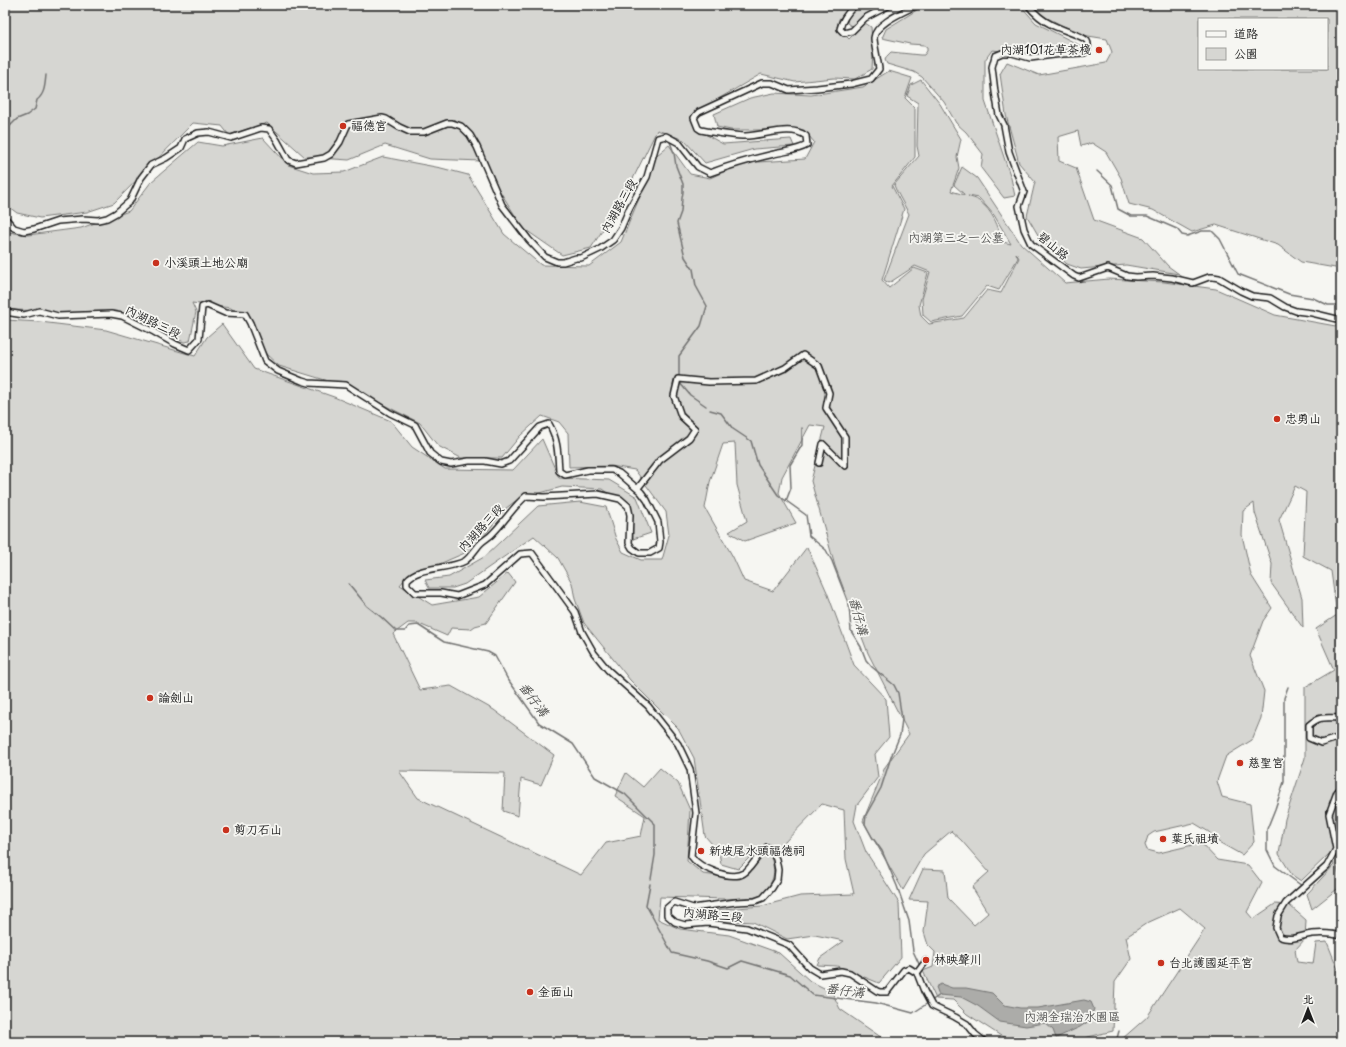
<svg xmlns="http://www.w3.org/2000/svg" width="1346" height="1047" font-family="'Playpen Sans','LXGW WenKai TC',sans-serif">
  <style>
    .green { fill: #d6d6d2; stroke: #797977; fill-rule: evenodd }
    .water { fill: #acaca9; stroke: #727271 }
    .lines { fill: none; stroke-linecap: round; stroke-linejoin: round }
    .stream { stroke: #727271; stroke-width: 1.5 }
    .minor-casing { stroke: #1c1c1c; stroke-width: 8 }
    .minor { stroke: #f6f6f2; stroke-width: 5 }
    .poi-dot { fill: #c8321e; stroke: #f6f6f2; stroke-width: 1.5 }
    .labels { text-anchor: middle; stroke-width: 3.5; stroke-linejoin: round; paint-order: stroke }
    .poi-label { font-size: 12px; fill: #1c1c1c; stroke: #f6f6f2; text-anchor: start }
    .street-label { font-size: 12px; fill: #1c1c1c; stroke: #f6f6f2 }
    .park-label { font-size: 12px; fill: #545453; stroke: #f6f6f2 }
    .water-label { font-size: 13px; font-style: italic; fill: #565654; stroke: #f6f6f2 }
  </style>
  <rect width="100%" height="100%" fill="#f6f6f2"/>
  <filter id="ink" filterUnits="userSpaceOnUse"><feTurbulence type="fractalNoise" baseFrequency=".025" numOctaves="2"/><feDisplacementMap in="SourceGraphic" scale="8" xChannelSelector="R" yChannelSelector="G"/><feConvolveMatrix kernelMatrix="1 2 1 2 8 2 1 2 1" color-interpolation-filters="sRGB"/></filter>
  <g filter="url(#ink)">
    <g class="green">
      <polygon points="5,5 851,5 839,19 837,27 849,39 865,23 871,27 873,53 872,69 855,79 834,78 795,82 761,74 694,113 696,129 723,144 791,139 794,146 754,149 705,163 684,140 657,130 624,197 591,248 562,255 523,228 481,161 430,159 385,145 349,160 305,157 267,123 229,135 222,126 193,123 114,203 87,212 40,218 17,213 5,204"/>
      <polygon points="859,5 880,5 851,26 847,23 848,17"/>
      <polygon points="925,5 1020,5 1036,23 1083,47 1074,52 1032,54 992,50 985,60 985,101 1011,178 1015,196 1004,198 981,168 983,154 966,132 956,123 944,102 922,77 914,72 887,64 885,60 887,56 891,52 920,55 924,55 927,51 927,47 924,45 910,44 882,38 886,29"/>
      <path d="M1030,5h311v264l-40,-7 -23,-17 -62,-20 -24,7 -39,-22 -24,-6 -8,-26 -15,-26 -14,-9 -11,3 -3,-15 -20,6 1,24 17,7 18,52 49,18 25,28 11,8 -53,-9 -45,4 -14,-5 -26,-24 -14,-24 8,-34 -16,-19 -13,-48 -6,-41 7,-12 32,13 67,-12 6,-11 -5,-13 -25,-4 -47,-23zM1199,19h128v50h-128z"/>
      <path d="M889,71l23,7 -7,20 10,10v49l-23,29 12,23 -22,71 7,8 25,-20 14,5 -9,32 2,11 8,8 35,-6 23,-28 14,3 18,-35 -3,-5 2,5 -19,32 -12,-4 -25,30 -31,6 -8,-7 -1,-16 8,-27 -15,-6 -26,17 -5,-3 25,-66 -13,-24 -2,-5 25,-29 -2,-10 1,-43 -11,-7 4,-11 10,-5 19,24 21,35 -4,18 2,11 -8,23 14,4 -11,-10 8,-18 15,11 44,66 44,39 44,-4 55,3 52,7 59,26 66,12v327l-1,11 1,2v219l-29,23 -5,-15 27,-29 -5,-11 -28,27 -9,-6 -13,-21 6,-35 20,-61v-71l29,-17 -18,-41 21,-14 -6,-44 -28,-15 3,-64 -11,-6 -16,34 23,78 1,30 -32,-45 1,-19 -17,-51 -1,-10 -11,8 -1,24 9,40 21,33 -9,13 -13,35 14,35 -3,27 -9,22 -26,16 -9,25 5,16 28,7 4,38 -12,13 -27,-15 -6,-8 -15,-9 -40,9 -6,4 -3,9 2,5 12,3 42,-10 16,17 31,5 14,18 -15,29 6,7 22,-15 14,1 17,15 -1,19 -10,11 2,12 16,2 3,-21 11,-1 14,35v65h-213l-6,-3 25,-22 58,-88 -25,-21 -33,15 -21,14 5,22 -16,23 -2,49 -25,6 -7,5h-60l-20,-6 -34,-22 -14,-14 -17,-1 -13,-28 10,-4 2,-15 -7,-7 -4,-13 4,-31 -19,-1 14,-31 22,1 3,28 26,27 14,-12 -16,-26 17,-15 -28,-32 -10,-9 -27,23 -21,36 -40,-69 22,-54 24,-33 -41,-81 -33,-87 -24,-85 14,-54 -15,-2 -28,52 -3,16 17,30 -51,18 -16,-9 18,-11 -10,-36 -2,-42 -12,1 -13,38 -5,26 28,49 11,24 29,10 34,-44 20,45 27,73 32,34 3,38 -14,17 3,23 -21,28 -3,16 12,31 33,51 2,54 -22,26 -42,-17 -20,-1 3,-7 24,-17 -29,-6 -28,4 -34,-17 -56,-3 1,-8 64,-5 38,-10 54,-2 -8,-35 -2,-49 -22,-6 -45,46 -10,-5 -8,3 -21,21 -17,-5 -2,-12 -14,-16 -11,-78 -16,-30 -48,-48 -46,-57 -9,-24 -3,-16 -14,-25 -24,-22 -69,48 -12,4h-24l-4,-8 24,-3 35,-20 54,-51 42,-4 26,5 10,32 7,13 18,8h21l7,-25 -3,-23 -31,-42 -24,-4 -42,1 -1,-34 -9,-11 -17,-6 -22,20 -18,22h-41l-23,-12 -18,-23 -72,-36 -69,-21 -13,-12 -17,-31 -18,-15 -39,-5 4,9 -6,29 -6,1 -53,-25h-69l-9,-6 -41,-1 -7,-4v-78l3,4 20,3 53,-7 48,-17 22,-29 47,-40 24,4 41,-8 25,27 25,8 31,-1 39,-15 58,11 27,7 36,59 37,31 48,1 32,-24 36,-87 12,-10 21,29 20,4 33,-15 62,-4 9,-17 -10,-12h-73l-14,-3 -3,-13 36,-16 24,-5 37,2 52,-8zM968,196l11,2 15,17 17,29 -8,-2c-5,-16 -10,-31 -24,-41 -3,-3 -8,-3 -11,-5z"/>
      <path d="M5,320l35,2 66,8 89,26 12,-19 15,-13 32,45 80,28 57,24 21,26 33,22 68,1 29,-31 17,39 50,2 28,17 14,36 -18,6 -1,-27 -30,-23 -40,-2 -44,12 -13,10 -31,40 -37,16 -28,9 -9,11 32,20 47,-8 29,-24 7,9 -29,41 -11,3 -4,3 -20,-1 -4,8 -30,-13h-9l-15,11 27,56 31,-4 43,24 60,45 -13,30 -20,-6 -3,37 -15,-5 2,-38 -106,-2 19,27 163,77 25,-32 35,-7 4,-20 -30,-20 11,-23 17,14 17,-19 18,15 12,27 -3,51 16,13 37,5 9,-6 11,-17 5,-4 5,2c7,21 4,26 -9,43l-36,2 -65,-2 -2,22 22,10 49,6 50,18 31,28 22,11 8,17 48,33h-883z"/>
    </g>
    <polygon class="water" points="941,984 952,988 966,988 992,993 1004,1005 1020,1008 1038,1008 1084,1000 1091,1002 1094,1009 1089,1021 1080,1027 1056,1038 1053,1030 1045,1023 1026,1026 1000,1022 978,1006 961,997 939,995 936,987"/>
    <g class="lines">
      <g class="stream">
        <path d="M5,131l12,-12 10,-4 8,-6 2,-9c8,-6 8,-16 9,-25"/>
        <polyline points="669,139 674,153 676,166 683,184 683,192 682,198 681,212 677,223 680,236 685,257 693,269 696,286 707,306 701,326 679,356 679,378"/>
        <polyline points="1097,171 1112,185 1118,209 1131,216 1147,216 1177,229 1182,235 1187,236 1202,231 1212,231 1220,239 1238,274 1289,294 1313,298 1328,305 1341,305"/>
        <polyline points="679,382 690,395 706,406"/>
        <polyline points="710,410 721,413 733,429 751,441 758,465 778,495 806,515 809,536 826,550 832,561 849,605 851,631 861,647 866,660 872,667 894,685 898,693 902,719 900,735 891,757 881,788 866,815 865,824 872,837 882,851 897,886 909,921 913,951 920,966"/>
        <polyline points="786,501 791,488 790,465 802,445 802,428"/>
        <polyline points="349,584 367,606 381,617 396,631 405,631 409,626 418,625 444,642 488,652 495,656 507,678 539,723 573,744 595,777 625,794 655,824 655,855 651,879"/>
        <polyline points="1288,687 1284,698 1284,782 1275,809 1267,829 1267,850 1275,866 1302,886"/>
        <polyline points="1341,860 1338,869 1341,892"/>
        <polyline points="650,884 646,905 672,953 707,961 728,968 742,961 790,975 813,995 876,1003 913,1013 928,1003"/>
        <polyline points="931,1001 940,995"/>
        <polyline points="1116,1042 1119,1031"/>
      </g>
      <g class="minor-casing">
        <g id="minor">
          <path d="M855,5c-7,7 -13,14 -15,24l4,4 8,-2 13,-13 25,-13"/>
          <path d="M1028,5c7,9 14,15 24,20 7,4 32,11 35,16 2,3 1,6 1,9l-4,3 -22,1 -32,4 -18,-5h-10l-7,3 -3,11 3,25 4,23 5,10 5,27 15,40 -5,14 5,23 7,15 43,32 5,2 29,-10 19,8 9,1 17,-1 19,2 21,5 16,-6h4l6,1 22,13 11,5 18,2 15,9 11,4 16,2 29,7"/>
          <path d="M5,218l9,10 10,3 10,-2 24,-8 25,-2 15,1 9,-2 9,-5 14,-12 11,-23 10,-13 15,-7 15,-10 4,-9 13,-6 11,-1 22,6 30,-10 8,1 8,11 11,20 8,3 28,-5 7,-4 9,-12 8,-18 34,-6 4,1 13,8 11,5h14l23,-9h5l9,3 9,9 7,12 25,58 27,35 16,17 12,5h6l13,-4h5l19,-9 13,-9 8,-12 9,-21 17,-30 11,-39 8,-2 13,7 19,24 12,6c21,-8 42,-14 64,-19 11,-3 23,-3 33,-9l-1,-9c-15,-12 -43,0 -61,0 -11,0 -33,-4 -44,-6l-3,-2 -4,-10 2,-3 3,-3 63,-29h10l17,7 28,-2 34,-4 20,-5 8,-10c-1,-8 -5,-25 -5,-31 1,-15 32,-27 43,-33"/>
          <path d="M5,312l19,3 15,-4 19,5 53,-2 11,2 32,16 21,12 14,6 10,-11 3,-32 5,-2 18,8 20,1 5,9 15,38 13,10 24,10 7,2 37,2 44,28 25,12 15,28 11,9 10,2 18,-3h16l16,3 8,-3 31,-34 9,-3c9,15 9,30 10,47l6,4 23,-5h24l7,3 22,19 6,8 11,22 2,20 -1,6 -9,5h-11l-7,-5 -3,-5 1,-28 -2,-9 -8,-7 -22,-5 -54,3 -18,-1c-13,11 -21,25 -33,37 -3,4 -8,6 -12,10 -5,5 -10,14 -16,18 -17,9 -47,5 -58,19v5l8,8h26l16,3 28,-11 35,-31 12,-1 43,59 7,20 12,21 14,17 40,36 30,38 12,25 6,44 -5,43c8,12 40,25 53,17 6,-3 14,-19 23,-26l3,2 6,10 2,11 -1,10 -5,8 -9,10 -8,3 -19,1 -43,6 -19,-6 -7,6v7l8,7 10,3 23,-2 39,5 42,17 21,23 10,6 21,-3 9,2 27,18 3,1h7l17,-22 5,-2 8,5 7,18 8,15 23,11 12,7 8,10 10,8"/>
          <polyline points="638,488 660,460 689,438 695,429 681,416 674,396 678,379 709,382 756,381 785,368 803,355 819,366 829,393 826,408 845,437 845,466 823,444 819,463"/>
          <path d="M1341,718c-13,0 -21,-3 -32,7v13l12,5 20,-6"/>
          <path d="M1341,788l-4,4 -8,22 7,35 -9,17 -41,37 -8,13 -2,12 4,9c12,4 20,-1 32,-3 11,-1 19,-1 29,2"/>
          <polyline points="917,973 926,961"/>
        </g>
      </g>
      <use href="#minor" class="minor"/>
    </g>
  </g>
  <g class="poi-dot">
    <circle cx="1099" cy="50" r="4"/>
    <circle cx="343" cy="126" r="4"/>
    <circle cx="156" cy="263" r="4"/>
    <circle cx="1277" cy="419" r="4"/>
    <circle cx="150" cy="698" r="4"/>
    <circle cx="1240" cy="763" r="4"/>
    <circle cx="226" cy="830" r="4"/>
    <circle cx="1163" cy="839" r="4"/>
    <circle cx="701" cy="851" r="4"/>
    <circle cx="926" cy="960" r="4"/>
    <circle cx="1161" cy="963" r="4"/>
    <circle cx="530" cy="992" r="4"/>
  </g>
  <g class="labels">
    <g class="poi-label">
      <text x="1091" y="54" text-anchor="end">內湖101花草茶棧</text>
      <text x="351" y="130">福德宮</text>
      <text x="164" y="267">小溪頭土地公廟</text>
      <text x="1285" y="423">忠勇山</text>
      <text x="158" y="702">論劍山</text>
      <text x="1248" y="767">慈聖宮</text>
      <text x="234" y="834">剪刀石山</text>
      <text x="1171" y="843">葉氏祖墳</text>
      <text x="709" y="855">新坡尾水頭福德祠</text>
      <text x="934" y="964">林映聲川</text>
      <text x="1169" y="967">台北護國延平宮</text>
      <text x="538" y="996">金面山</text>
    </g>
    <g class="street-label">
      <text transform="translate(619 206) rotate(-61)" y="4">內湖路三段</text>
      <text transform="translate(1053 246) rotate(40)" y="4">碧山路</text>
      <text transform="translate(153 322) rotate(26)" y="4">內湖路三段</text>
      <text transform="translate(481 528) rotate(-47)" y="4">內湖路三段</text>
      <text transform="translate(713 915) rotate(5)" y="4">內湖路三段</text>
    </g>
    <g class="park-label">
      <text x="956" y="242">內湖第三之一公墓</text>
      <text x="1072" y="1021">內湖金瑞治水園區</text>
    </g>
    <g class="water-label">
      <text transform="translate(859 616) rotate(75)" y="5">番仔溝</text>
      <text transform="translate(534 699) rotate(53)" y="5">番仔溝</text>
      <text transform="translate(845 990) rotate(7)" y="5">番仔溝</text>
    </g>
  </g>
  <rect width="1346" height="1047" fill="none" stroke="#f6f6f2" stroke-width="20"/>
  <rect x="10" y="10" width="1326" height="1027" fill="none" stroke="#1c1c1c" stroke-width="1.5" filter="url(#ink)"/>
  <rect x="1198" y="18" width="130" height="52" fill="#f6f6f2" stroke="#9f9f9c"/>
  <rect x="1206" y="31" width="20" height="6" fill="#f6f6f2" stroke="#9f9f9c"/>
  <text x="1234" y="38" font-size="12" fill="#1c1c1c">道路</text>
  <rect x="1206" y="48" width="20" height="12" fill="#d6d6d2" stroke="#9f9f9c"/>
  <text x="1234" y="58" font-size="12" fill="#1c1c1c">公園</text>
  <g transform="translate(1308 1009)" stroke="#f6f6f2" stroke-width="3" paint-order="stroke">
  <path d="M0-3L7 15L0 10L-7 15Z" fill="#1c1c1c"/>
  <text y="-6" font-size="11" font-weight="bold" text-anchor="middle" fill="#1c1c1c">北</text>
  </g>
</svg>
